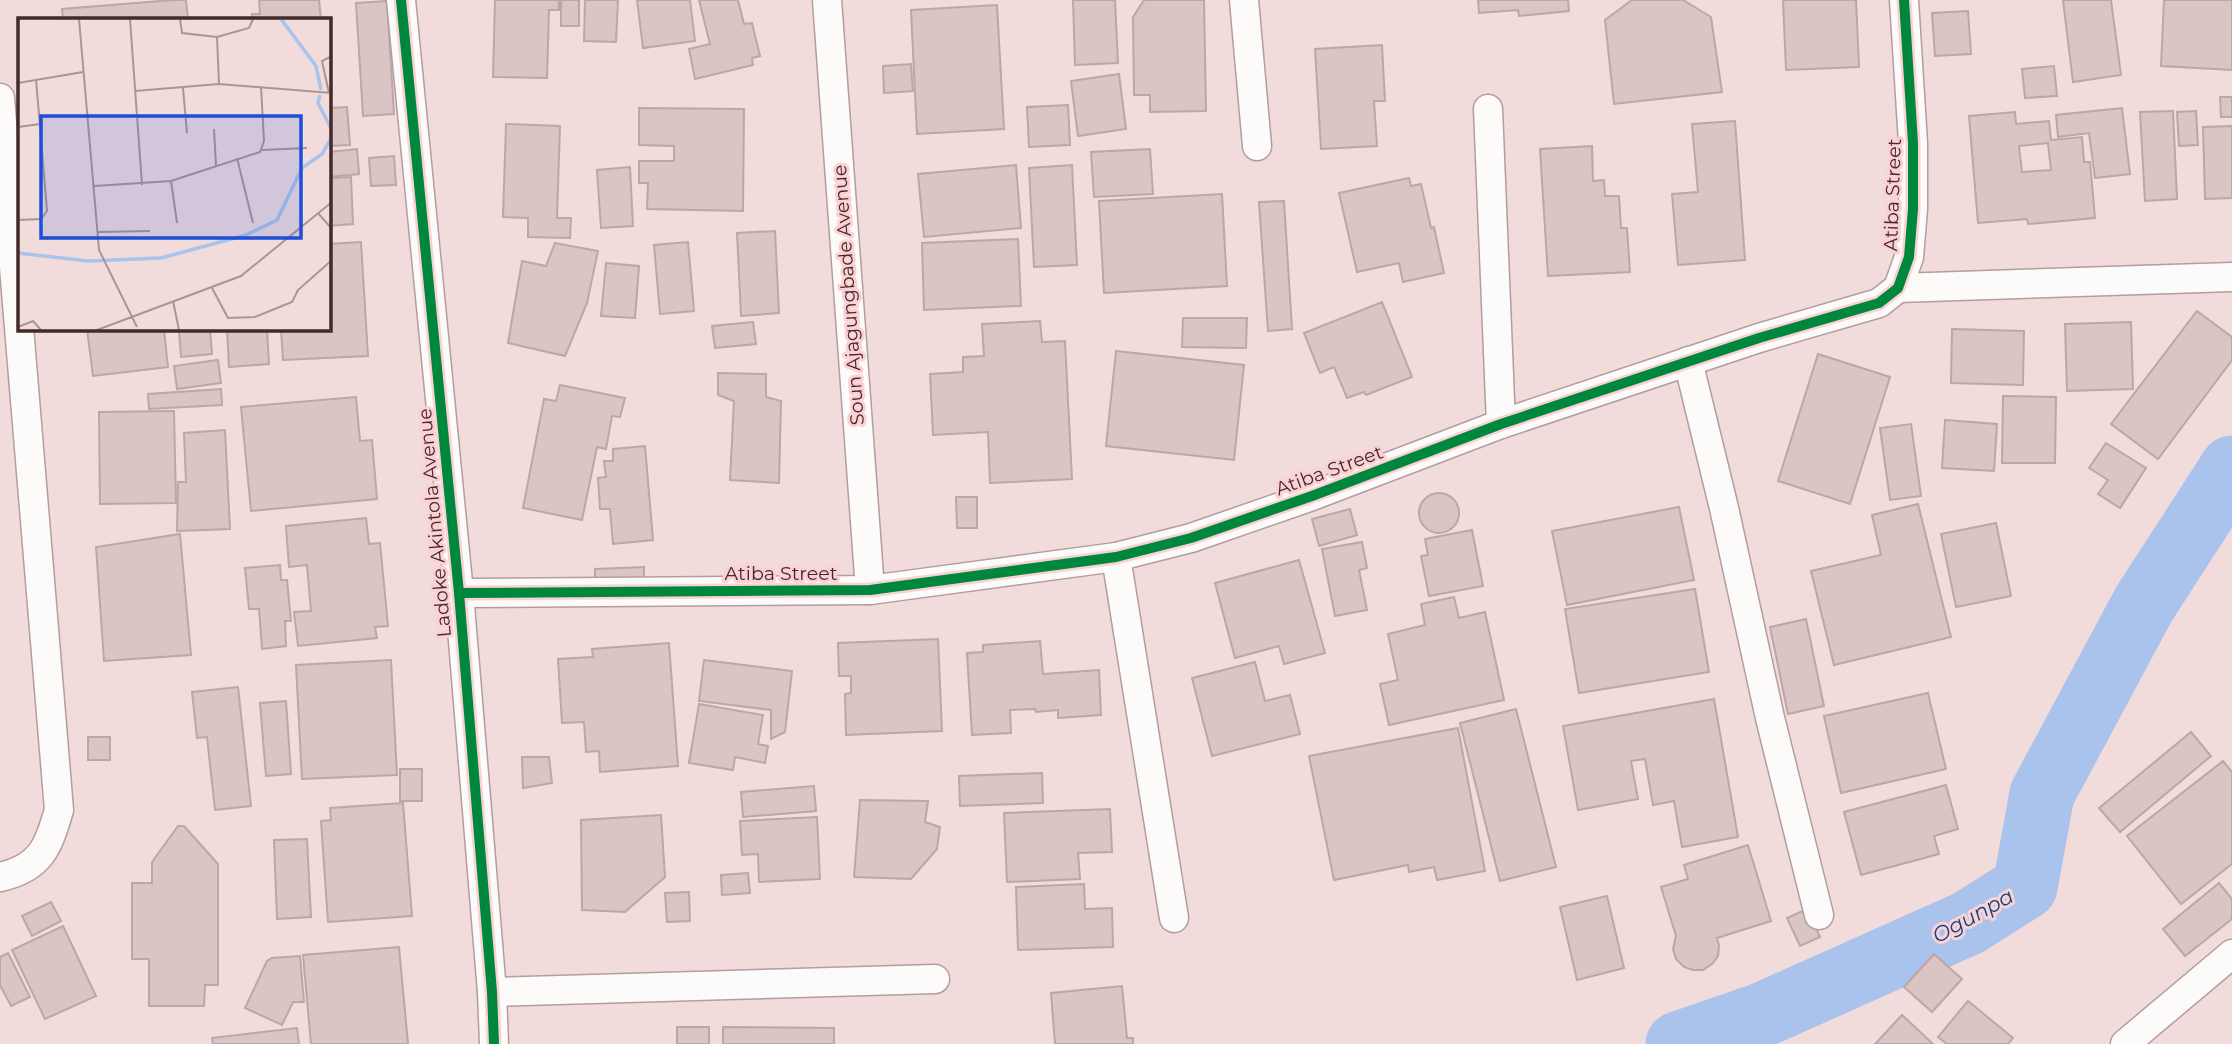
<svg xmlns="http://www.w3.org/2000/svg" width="2232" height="1044" font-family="Montserrat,sans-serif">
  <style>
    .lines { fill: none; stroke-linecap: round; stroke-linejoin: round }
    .river { stroke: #a9c3ed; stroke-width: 65 }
    .building { fill: #dac4c4; stroke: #bca6a7; stroke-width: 2; fill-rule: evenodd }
    .street-casing { stroke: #b39d9e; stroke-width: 31 }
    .street { stroke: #fdfafa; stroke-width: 28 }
    .cycleway-casing { stroke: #fbd1d3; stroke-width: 15 }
    .cycleway { stroke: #00873e; stroke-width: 10 }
    .labels { text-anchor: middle; stroke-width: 6; stroke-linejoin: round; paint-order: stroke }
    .street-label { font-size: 19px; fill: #44292b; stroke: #fbd1d3 }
    .water-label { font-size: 21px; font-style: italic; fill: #0e4583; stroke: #fbd1d3 }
    .inset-river { fill: none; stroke: #a9c3ed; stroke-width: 3.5 }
    .inset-road { fill: none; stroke: #ac9495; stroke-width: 2 }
    .view { fill: #1d4ed8; fill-opacity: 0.15; stroke: #1d4ed8; stroke-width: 3.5 }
    .inset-edge { fill: none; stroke: #44292b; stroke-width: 3.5 }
  </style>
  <rect width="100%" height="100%" fill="#f1dbdb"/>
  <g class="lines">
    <polyline class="river" points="1678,1044 1762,1015 1968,923 2025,887 2042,794 2144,604 2232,468"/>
  </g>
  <g class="building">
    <polygon points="173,0 186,0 188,19 63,19 62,9"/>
    <polygon points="259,0 319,0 321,19 252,19 252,14 260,14"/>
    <polygon points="495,0 559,0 559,10 549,10 547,78 493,77"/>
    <rect x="561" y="0" width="18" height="26"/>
    <polygon points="585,0 618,0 616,42 584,41"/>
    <polygon points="637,0 690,0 695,41 643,48"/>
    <polygon points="699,0 738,0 744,24 752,23 760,56 752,58 753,65 695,79 689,49 710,44"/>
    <polygon points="1073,0 1115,0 1118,63 1075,65"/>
    <polygon points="1144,0 1204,0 1206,111 1150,112 1150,95 1134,95 1133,17"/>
    <polygon points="1478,0 1568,0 1569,11 1519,16 1518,10 1479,13"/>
    <polygon points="1632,0 1683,0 1711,17 1722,92 1614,104 1605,20"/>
    <polygon points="1783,0 1856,0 1859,67 1786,70"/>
    <polygon points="2063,0 2111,0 2121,75 2073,82"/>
    <polygon points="2164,0 2232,0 2232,70 2161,66"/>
    <polygon points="387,1 394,114 363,116 356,3"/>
    <polygon points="997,5 1004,129 917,134 911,10"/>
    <polygon points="1968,11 1971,54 1935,56 1932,13"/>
    <polygon points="1382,45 1385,101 1374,101 1377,146 1321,149 1315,49"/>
    <polygon points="911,64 913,91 884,93 883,66"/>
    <polygon points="2054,66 2057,96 2025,98 2022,69"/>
    <polygon points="1119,74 1126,129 1078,136 1071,81"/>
    <polygon points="2220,97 2232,97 2232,117 2221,117"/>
    <polygon points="1068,105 1070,145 1029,147 1027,107"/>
    <polygon points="347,107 350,145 329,146 329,108"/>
    <polygon points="639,108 744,109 743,211 647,209 648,183 639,183 639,161 674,161 674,146 639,145"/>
    <polygon points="2122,108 2130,174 2095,178 2089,133 2058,137 2056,115"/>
    <polygon points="2173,111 2177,199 2145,201 2140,112"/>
    <polygon points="2196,111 2198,145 2179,146 2177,112"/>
    <path d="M2015,112l1,12 33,-3 2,19 31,-3 2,25h6l5,56 -67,6 -1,-5 -49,4 -9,-107zM2048,143l3,27 -29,2 -3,-26z"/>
    <polygon points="1735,121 1745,260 1678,265 1672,194 1698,192 1692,124"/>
    <polygon points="506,124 560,126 557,218 571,218 570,238 528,237 528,218 503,217"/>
    <polygon points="2232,126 2232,198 2205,199 2203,127"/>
    <polygon points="1592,146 1593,181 1604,180 1605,196 1619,196 1621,228 1627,228 1630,272 1548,276 1540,149"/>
    <polygon points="357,149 359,174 329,177 329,152"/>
    <polygon points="1150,149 1153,194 1094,197 1091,152"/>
    <polygon points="394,156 396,185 371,186 369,158"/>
    <polygon points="1016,165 1021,228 924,237 918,174"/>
    <polygon points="1072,165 1077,265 1034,267 1029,168"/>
    <polygon points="630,167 633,226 601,228 597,170"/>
    <polygon points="351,177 353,224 329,226 329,178"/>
    <polygon points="1409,178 1411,186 1421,184 1431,228 1434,227 1444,273 1403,282 1399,263 1357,272 1339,193"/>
    <polygon points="1222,194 1227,286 1104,293 1099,201"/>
    <polygon points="1284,201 1292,329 1268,331 1259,202"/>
    <polygon points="775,231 779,313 741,316 737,233"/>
    <polygon points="1018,239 1021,306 924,310 922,243"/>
    <polygon points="361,242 368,356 283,360 281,329 329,329 329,244"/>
    <polygon points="688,242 694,311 660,314 654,245"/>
    <polygon points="555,243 598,251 587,303 565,356 508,343 522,261 546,266"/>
    <polygon points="606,263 639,266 635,318 601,316"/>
    <polygon points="1382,302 1412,377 1366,395 1364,392 1347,398 1334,367 1320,373 1304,333"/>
    <polygon points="2197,311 2232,337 2232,360 2158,459 2111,424"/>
    <polygon points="1183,318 1247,318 1246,348 1182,347"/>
    <polygon points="1040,321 1042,342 1065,341 1072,479 990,483 988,432 933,435 930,374 963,372 963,357 984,356 982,324"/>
    <polygon points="753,322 756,344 715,348 712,326"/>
    <polygon points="2131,322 2133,389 2067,391 2065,324"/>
    <polygon points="87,329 164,329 168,367 93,376"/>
    <polygon points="179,329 210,329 212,354 181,357"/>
    <polygon points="227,329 270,329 267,329 269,364 229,367"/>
    <polygon points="1952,329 2024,331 2023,385 1951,383"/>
    <polygon points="1116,351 1244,365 1234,460 1106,446"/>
    <polygon points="1818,354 1890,377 1850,504 1778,481"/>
    <polygon points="218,360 221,383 177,389 174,366"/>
    <polygon points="718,373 766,374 766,397 781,401 779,483 730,480 734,401 718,395"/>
    <polygon points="560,385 625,398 620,417 612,416 606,449 597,447 582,520 523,508 544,399 556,401"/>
    <polygon points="221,389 222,405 149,409 148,394"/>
    <polygon points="2003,396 2056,397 2055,463 2002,463"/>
    <polygon points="356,397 360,441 372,440 377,499 251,511 241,407"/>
    <polygon points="174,411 176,503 100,504 99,412"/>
    <polygon points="1945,420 1997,424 1994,471 1942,468"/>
    <polygon points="1911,424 1921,496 1890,500 1880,428"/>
    <polygon points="225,430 230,529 177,531 178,482 186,482 184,433"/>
    <polygon points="2106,443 2146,468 2120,508 2098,494 2108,480 2089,468"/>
    <polygon points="645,446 653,540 613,544 610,509 600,509 598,478 606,477 604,461 613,461 613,449"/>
    <circle cx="1439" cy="513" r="20"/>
    <polygon points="956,497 977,497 977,528 957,528"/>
    <polygon points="1918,504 1951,637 1834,665 1811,571 1881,555 1872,515"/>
    <polygon points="1679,507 1694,580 1567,605 1552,531"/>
    <polygon points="1350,509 1357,535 1319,546 1312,519"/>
    <polygon points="366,518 369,544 380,543 388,626 375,627 377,638 298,646 294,612 311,611 307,565 289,567 286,526"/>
    <polygon points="1996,523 2011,596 1956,607 1941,534"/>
    <polygon points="1472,530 1483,586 1429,596 1421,556 1428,555 1425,539"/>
    <polygon points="180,534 191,655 104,661 96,547"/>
    <polygon points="1362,542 1367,568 1359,570 1367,610 1335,616 1322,549"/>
    <polygon points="1299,560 1325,653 1284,664 1279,646 1235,658 1215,583"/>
    <polygon points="280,565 281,580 287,580 291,621 285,621 286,646 262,649 259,609 249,609 245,568"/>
    <polygon points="644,567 644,584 595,587 595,569"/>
    <polygon points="1695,589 1709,672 1579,693 1565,609"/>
    <polygon points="1454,597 1459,618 1485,612 1504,700 1389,725 1380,684 1398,680 1388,634 1425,625 1421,604"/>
    <polygon points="1806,619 1824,706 1788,714 1770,627"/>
    <polygon points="938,639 942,731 846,735 845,694 851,693 851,676 839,676 838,643"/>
    <polygon points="1040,641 1043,674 1099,670 1101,715 1058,718 1058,710 1036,712 1035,709 1010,710 1011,733 972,735 967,653 983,652 983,645"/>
    <polygon points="669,643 678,766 600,772 599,751 586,752 584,722 562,723 558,659 593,657 592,649"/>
    <polygon points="391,660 397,775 302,779 296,665"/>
    <polygon points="704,660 792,671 785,732 771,739 771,710 699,701"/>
    <polygon points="1255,662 1265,701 1290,695 1300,734 1212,756 1192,678"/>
    <polygon points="238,687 251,806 215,810 207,737 197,738 192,692"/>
    <polygon points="1928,693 1946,769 1841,793 1824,716"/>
    <polygon points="1714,699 1738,837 1682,847 1674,801 1653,805 1645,759 1631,761 1638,799 1578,810 1563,726"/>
    <polygon points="286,701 291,774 266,776 260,703"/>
    <polygon points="699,704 763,715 758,744 768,746 765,763 735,757 733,770 689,763"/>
    <polygon points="1516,709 1556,867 1500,881 1460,723"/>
    <polygon points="1458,728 1485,871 1437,880 1434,867 1409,872 1408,865 1334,880 1309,756"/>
    <polygon points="2191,732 2211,756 2120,832 2099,808"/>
    <rect x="88" y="737" width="22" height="23"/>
    <polygon points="522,757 549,757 552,783 523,788"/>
    <polygon points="2223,761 2232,772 2232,864 2181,904 2127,836"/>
    <rect x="400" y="769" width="22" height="32"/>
    <polygon points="1042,773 1043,803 960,806 959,776"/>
    <polygon points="1946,785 1958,829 1934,836 1939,854 1861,875 1844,812"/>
    <polygon points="814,786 816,811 743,817 741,792"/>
    <polygon points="860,800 928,801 925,822 940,827 937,849 911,879 854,877"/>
    <polygon points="403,803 412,916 328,922 321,821 331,820 330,808"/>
    <polygon points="1110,809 1112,852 1078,853 1080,879 1007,882 1004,813"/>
    <polygon points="661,815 665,877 625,912 582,910 581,820"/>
    <polygon points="817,817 820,879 759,882 758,854 742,855 740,821"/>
    <polygon points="178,826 184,826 218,864 218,985 205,985 204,1006 149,1006 149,959 132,959 132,883 152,883 152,862"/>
    <polygon points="307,839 311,917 277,919 274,840"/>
    <polygon points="1748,845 1771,921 1717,938 1719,946 1718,956 1712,964 1703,970 1693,970 1684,967 1676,959 1673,949 1676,936 1661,887 1688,879 1684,865"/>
    <polygon points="748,873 750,893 722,895 721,875"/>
    <polygon points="2219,883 2232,899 2232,919 2185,956 2163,929"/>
    <polygon points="1084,884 1085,909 1112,908 1113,947 1018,950 1016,887"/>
    <polygon points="689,892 690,921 667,922 665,893"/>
    <polygon points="1607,896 1624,968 1577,980 1560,907"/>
    <polygon points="51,902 61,921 32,936 22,916"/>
    <polygon points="1807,909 1820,937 1800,946 1787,918"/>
    <polygon points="63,926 96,996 45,1019 12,950"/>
    <polygon points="399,947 408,1044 311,1044 303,955"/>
    <polygon points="8,953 30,997 11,1006 0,985 0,957"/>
    <polygon points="1934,954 1962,979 1932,1012 1904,987"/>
    <polygon points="300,956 304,1002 293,1002 282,1025 245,1008 267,961 272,958"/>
    <polygon points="1122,986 1127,1038 1133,1038 1133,1044 1055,1044 1051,993"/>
    <polygon points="1968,1001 2013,1038 2008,1044 1947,1044 1938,1037"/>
    <polygon points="1902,1015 1933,1044 1875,1044"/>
    <rect x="677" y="1027" width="32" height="17"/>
    <polygon points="723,1027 834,1028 834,1044 723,1044"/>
    <polygon points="297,1028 299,1044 213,1044 212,1038"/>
  </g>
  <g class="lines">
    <g class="street-casing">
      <g id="street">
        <polyline points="401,0 459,593 492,992 494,1044"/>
        <polyline points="827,0 870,590"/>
        <polyline points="1244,0 1257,146"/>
        <path d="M0,98l59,712c-11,37 -18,58 -59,67"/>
        <polyline points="1488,109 1501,424"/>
        <polyline points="1898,288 2232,277"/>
        <polyline points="1688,361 1724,508 1770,718 1819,915"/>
        <polyline points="1116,557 1174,918"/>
        <polyline points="459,593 870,590 1116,557 1191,538 1312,496 1501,424 1759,338 1879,303 1898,288 1909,257 1913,209 1913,143 1904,0"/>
        <polyline points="492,992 935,979"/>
        <polyline points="2125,1044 2232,954"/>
      </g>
    </g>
    <use href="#street" class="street"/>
    <g class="cycleway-casing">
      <g id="cycleway">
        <polyline points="401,0 459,593 492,992 494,1044"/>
        <polyline points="459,593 870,590 1116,557 1191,538 1312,496 1501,424 1759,338 1879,303 1898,288 1909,257 1913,209 1913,143 1904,0"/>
      </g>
    </g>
    <use href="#cycleway" class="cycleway"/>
  </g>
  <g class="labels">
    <g class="street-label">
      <text transform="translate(1892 195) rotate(-88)" y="7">Atiba Street</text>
      <text transform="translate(848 295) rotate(-94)" y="7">Soun Ajagungbade Avenue</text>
      <text transform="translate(1329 470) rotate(-20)" y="7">Atiba Street</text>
      <text transform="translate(434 523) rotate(-95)" y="7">Ladoke Akintola Avenue</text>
      <text x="781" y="580">Atiba Street</text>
    </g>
    <g class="water-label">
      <text transform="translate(1973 916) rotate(-29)" y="7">Ogunpa</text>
    </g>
  </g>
  <g transform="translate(18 18)">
    <rect width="313" height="313" fill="#f1dbdb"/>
    <path class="inset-river" d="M263,1l35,47 5,24M302,77l-2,8 14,27M0,235l70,8 73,-3 85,-23 31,-15 25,-52 20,-14 10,-17"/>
    <path class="inset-road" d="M61,1l20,231 38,77M112,1l12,166M162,1l2,14 35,4 32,-9 4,-9M199,19l2,47M0,65l65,-11M165,70l4,45M117,73l84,-7 113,9M311,75l-7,-32 10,-5M0,109l22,-3M196,111l2,37M244,132l45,-2M219,140l16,65M153,163l6,42M76,168l77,-5 89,-29 4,-11 -3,-54M300,195l14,16M0,202l23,-1 6,-8 -11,-132M80,214l52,-1M194,270l16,30 27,-1 37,-15 6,-12 34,-30M155,283l6,29M0,309l15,-6 8,9M79,312l144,-54 91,-74"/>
    <path class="view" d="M23,98h260v122h-260z"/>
    <rect width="313" height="313" class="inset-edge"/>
  </g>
</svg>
